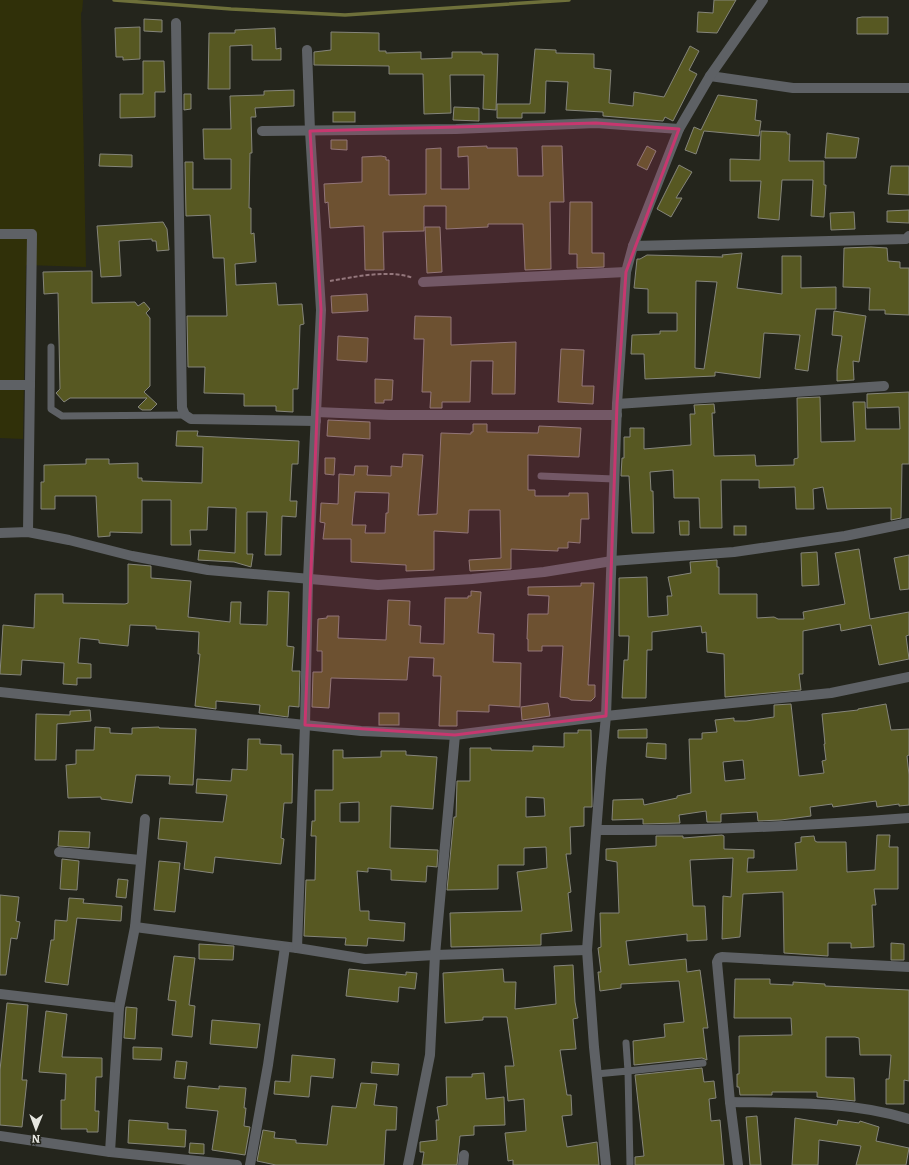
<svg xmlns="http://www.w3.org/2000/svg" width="909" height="1165" font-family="Bitter,serif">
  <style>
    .green { fill: #303009 }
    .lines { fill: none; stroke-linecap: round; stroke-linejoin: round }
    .stream { stroke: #6e703a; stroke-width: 3.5 }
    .building { fill: #575822; stroke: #85857b; fill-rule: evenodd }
    .path { stroke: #878780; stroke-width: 2; stroke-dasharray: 4 2; stroke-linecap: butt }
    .service { stroke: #5e6165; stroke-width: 7 }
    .minor { stroke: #5e6165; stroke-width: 10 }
    .tertiary { stroke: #5e6165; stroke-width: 10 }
    .marked { fill: #c7376f; fill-opacity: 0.2; stroke: #c7376f; stroke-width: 3; stroke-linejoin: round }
  </style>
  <rect width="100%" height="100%" fill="#24251c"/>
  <polygon class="green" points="0,0 83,0 82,13 81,11 86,267 26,265 23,439 0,438"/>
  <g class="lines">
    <polyline class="stream" points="114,0 231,9 345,15 569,0"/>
  </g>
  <g class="building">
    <polygon points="714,0 736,0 717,33 697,32 698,12 713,13"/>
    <polygon points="862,17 888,17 888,34 857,34 857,18"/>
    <polygon points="144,19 162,20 162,32 144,31"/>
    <polygon points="140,27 140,59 123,60 123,57 116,57 115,28"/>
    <polygon points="275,28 276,49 281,48 281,60 252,60 252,45 230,46 230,89 208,89 209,33 235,33 235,30"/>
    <polygon points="331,32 379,33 379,51 386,51 386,53 421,52 421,59 452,58 452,52 482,52 482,54 498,54 496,110 483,109 484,75 450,75 451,113 424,114 423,74 389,74 389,66 314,65 314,52 331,50"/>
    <polygon points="690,46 699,51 689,70 697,74 673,121 665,117 663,121 603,116 603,112 566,110 568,82 546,81 545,113 522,113 522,118 497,118 497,104 530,104 535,49 556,50 556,53 594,54 594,68 611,70 609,103 633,106 634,92 664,97"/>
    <polygon points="143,61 164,61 165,92 155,92 155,117 120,118 120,94 143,94"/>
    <polygon points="294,90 294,106 255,108 256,117 251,117 252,153 250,153 249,208 251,208 251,234 254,233 256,262 235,264 236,285 276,283 278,305 302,304 304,324 300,325 298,389 293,389 293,412 276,411 276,406 244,406 244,394 204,393 205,367 188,367 187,316 227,316 224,258 213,258 210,215 186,216 185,162 193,162 193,189 231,189 231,159 204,159 203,129 231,129 230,96 264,95 264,91"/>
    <polygon points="184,94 191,94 191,109 184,110"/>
    <polygon points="718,95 757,100 755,120 761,121 759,136 704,131 696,154 685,150 694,127 701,130"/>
    <polygon points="454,107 479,108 479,121 453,120"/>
    <rect x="333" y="112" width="22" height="10"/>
    <polygon points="761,131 787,132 787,134 790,134 789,161 824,161 824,185 826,185 824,217 811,216 813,180 782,180 779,220 758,218 761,181 730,181 730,159 760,160"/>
    <polygon points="827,133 859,138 856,158 825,158"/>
    <polygon points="331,140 347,140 347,150 331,149"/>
    <polygon points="487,146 487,148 517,148 518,176 543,176 542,146 562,146 564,202 550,202 551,269 525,270 523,224 488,224 488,227 446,229 446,206 424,206 424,231 383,232 384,270 365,270 364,226 330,228 328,202 325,203 324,184 362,182 362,157 381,156 386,157 386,160 389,160 389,195 426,194 426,149 441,148 441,189 469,189 468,156 458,157 458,147"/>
    <polygon points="647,146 656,151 647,170 637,165"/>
    <polygon points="100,154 132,155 132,167 99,166"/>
    <polygon points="679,165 692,172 676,198 682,198 671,217 657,209"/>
    <polygon points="891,166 909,166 909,195 888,194"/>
    <polygon points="570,202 592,202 592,253 604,253 604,267 577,268 577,254 569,254"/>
    <polygon points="909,210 909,223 887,222 887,211"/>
    <polygon points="854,212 855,229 831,230 830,213"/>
    <polygon points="163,222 167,229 169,250 157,251 156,241 152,241 152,239 119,241 121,276 101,277 97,226"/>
    <polygon points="425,227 440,227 442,272 427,273"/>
    <polygon points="871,247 887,248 888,261 900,262 900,268 909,268 909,315 885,314 885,310 869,310 870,288 843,287 844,248"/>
    <path d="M742,253l-5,35 45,6v-38h19v32l35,-1v22h-20l-8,62 -13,-2 5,-34 -36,-2 -4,45 -45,-6v4l-70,3 -1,-25h-13l1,-19 28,-1v-3h17v-18h-29v-24l-14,-1 3,-29h3l7,-4 76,2 -1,-2zM696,281l21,1 -13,87 -9,-1z"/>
    <polygon points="92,271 92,303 135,302 138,306 144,302 150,309 146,313 150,318 150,386 144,392 157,404 151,410 142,410 138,407 147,398 70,398 64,402 56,393 60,389 58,293 44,294 43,272"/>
    <polygon points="367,294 368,311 332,313 331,296"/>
    <polygon points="834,311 866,316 859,362 853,361 854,380 837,381 837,370 842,336 832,335"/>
    <polygon points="415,316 451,317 451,345 516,342 515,394 492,394 493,361 471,361 470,402 442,402 442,408 430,408 431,392 422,392 424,339 414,339"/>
    <polygon points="338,336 368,338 367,362 337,360"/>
    <polygon points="561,349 584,350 582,386 594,386 593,404 558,402"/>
    <polygon points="375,379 393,380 392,400 384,400 384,403 375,403"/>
    <polygon points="909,392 909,464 902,464 901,518 891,520 891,508 827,509 823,487 813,489 814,509 796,509 795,487 759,488 759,480 721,480 722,528 700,528 699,498 674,498 673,470 650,472 651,491 653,491 654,533 632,533 629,476 621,476 622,458 624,458 624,437 630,437 630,428 644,428 644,449 691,445 690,414 695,414 694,405 714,404 715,413 712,413 714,456 755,455 756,466 794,465 794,459 798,458 797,398 820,397 821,442 855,441 853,402 865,402 866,429 900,429 899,407 867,408 867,394"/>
    <polygon points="328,420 370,422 370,439 327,436"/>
    <path d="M473,424h14v8l51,1 1,-7 42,2 -2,29 -51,-2v35h7v6h34v-3h19l1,26h-8l-1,24 -12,-1v6h-10v3l-47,-2v20l-41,2 -1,-11 32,-2 -1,-48h-31l-1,23 -34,-2v39l-28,1v-6l-55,-3v-23h-28l2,-16 -5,-1 1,-19 17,1 1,-30 15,1 1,-9h13l-1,9 24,1v-10l11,1 1,-13 20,1 -5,60 19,-1 4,-81 30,1v-2h2zM355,492l34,1 -1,20h-2l-1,20h-20l1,-8h-14z"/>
    <polygon points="177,431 198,431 197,436 299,441 298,464 292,464 290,501 297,501 296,517 282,516 281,555 265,555 267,512 247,512 247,554 253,554 251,567 234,562 198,560 199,550 235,553 236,508 208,507 207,530 190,530 191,545 171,545 171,500 142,500 142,533 110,532 110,536 98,537 96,496 55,496 55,509 41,509 41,482 44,482 44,465 86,464 86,459 109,459 109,464 138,463 138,478 142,478 142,481 202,483 203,447 176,446"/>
    <polygon points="325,458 335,458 334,475 325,474"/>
    <polygon points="679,521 689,521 689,535 680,535"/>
    <rect x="734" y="526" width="12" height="9"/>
    <polygon points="859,549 870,619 909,612 909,635 906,636 909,659 879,665 871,625 841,631 840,624 803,631 803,674 799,674 801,690 725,697 724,654 707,652 706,632 702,633 701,626 652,632 652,650 647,650 646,698 622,698 624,660 628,660 629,636 619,636 619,578 647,577 648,617 668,615 667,596 672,596 668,577 691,573 690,562 717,560 717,567 719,567 719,594 757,594 757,618 774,617 778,619 804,619 803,612 845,604 835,553"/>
    <polygon points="817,552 819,585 802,586 801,553"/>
    <polygon points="909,555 909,589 900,590 894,558"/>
    <polygon points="128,564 151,566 151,578 191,581 188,617 230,622 231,602 241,602 240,624 267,625 268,591 289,592 287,646 294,647 292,671 300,671 299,707 289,706 288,717 259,713 260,705 216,701 216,709 195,706 200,654 198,654 199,632 156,629 156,626 130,625 128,646 99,643 99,640 80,638 78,663 91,664 91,678 77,678 77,685 63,684 64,663 22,660 21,675 0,674 3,625 34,628 35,594 63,594 63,603 125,604 128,603"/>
    <polygon points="581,583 594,583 588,685 595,685 595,697 591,701 571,700 568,698 560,697 563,646 542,646 542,651 528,651 528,639 527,639 528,614 548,614 549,596 528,595 528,587 581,586"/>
    <polygon points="471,591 481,592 478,633 494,634 493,662 521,663 520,707 489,705 489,712 457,711 457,726 439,726 441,676 433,676 434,658 409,657 407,680 331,678 329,708 312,707 313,672 322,672 322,651 317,651 318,619 327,618 327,616 339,616 338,638 386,640 388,600 410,601 409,625 421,626 420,643 444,644 445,598 468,598 468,596 471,596"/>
    <polygon points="548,703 550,716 522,720 521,707"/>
    <path d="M791,704l8,72 25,-3 -2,-12 4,-1 -2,-16h1l-3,-30 36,-4v-1l28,-5 5,26 18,-1v26l-2,1 2,19v30l-10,1v-2l-22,3 -1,-6 -43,6 -1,-3 -22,3 1,9 -30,4 -23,1 -1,-9 -36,2v8h-14l-1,-11 -27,4 1,8 -37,1v-5l-31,1 1,-20 30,-1 1,6 33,-7v-2l14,-3 -2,-54h13v-6l15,-1 -2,-12 19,-2v3h12l28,-4v-12zM743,760l2,19 -20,2 -2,-19z"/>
    <polygon points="90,710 91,721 57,724 56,760 35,760 36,714 70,715 70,711"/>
    <rect x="379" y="713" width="20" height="12"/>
    <polygon points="95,727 110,728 110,733 132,734 132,728 159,727 159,728 196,729 193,785 169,784 170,776 136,775 132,803 101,799 101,797 68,798 66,765 76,764 76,750 94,750"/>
    <polygon points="647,729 647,738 618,738 618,730"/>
    <path d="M578,730h13l1,67v10h-8v19l-14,1 1,27h-5l5,38 -3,1 4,38 -31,3v11l-90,2 -1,-34 72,-2 -5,-39 30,-4 -1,-21 -22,1v17h-26v24l-51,1 7,-73h2l1,-36h13v-33h21v2l42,1v-5l31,1v-14h14zM526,797l18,1 1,18 -19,1z"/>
    <polygon points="248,739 260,739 260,744 281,745 281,754 293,754 292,803 284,803 281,838 284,839 281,864 215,857 213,873 184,869 187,842 158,839 160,818 223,822 227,795 196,793 197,779 231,781 232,769 247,770"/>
    <polygon points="647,743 666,744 666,759 646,757"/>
    <path d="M333,750h10v8l38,-1v-6h25v4l31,2 -4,52 -42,-3 -1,42 48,2 -1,17 -10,-1 -1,16 -35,-2v-10l-23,-2v4l-11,-1 3,40h9v9l36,3 -1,18 -36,-3 -1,8 -22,-1 1,-7 -42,-2 2,-56h9l1,-44h-5l1,-15h3v-31h18zM359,802v20h-19v-19z"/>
    <polygon points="59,831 90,832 89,848 58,846"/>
    <polygon points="722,835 724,836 724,849 754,850 754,858 748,858 747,872 797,870 795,843 801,842 801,837 814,836 815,841 817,842 846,842 847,872 875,870 877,835 890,835 889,847 898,847 898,889 874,889 876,905 872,905 874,947 851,948 851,943 828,943 828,956 784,953 783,892 743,894 740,937 722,939 723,896 731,897 733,858 690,860 693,906 705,906 707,940 687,941 687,934 626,941 629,965 686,959 687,972 700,970 708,1028 703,1028 707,1060 702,1058 634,1065 633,1041 665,1037 664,1024 684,1022 679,981 621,984 621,988 600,991 598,972 601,972 598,948 601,947 600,913 619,913 617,862 606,860 606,849 656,846 656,836 683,836 683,838"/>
    <polygon points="62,859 79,861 77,890 60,889"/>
    <polygon points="159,861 180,863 175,912 154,910"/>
    <polygon points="118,879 128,880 126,898 116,897"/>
    <polygon points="0,895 19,897 16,921 20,922 17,939 11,938 6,975 0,975"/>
    <polygon points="69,898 84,899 83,903 122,906 121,921 77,918 68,985 45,982 51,940 54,940 55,920 67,921"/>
    <polygon points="891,943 904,944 904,960 891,960"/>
    <polygon points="199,944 234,946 233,960 199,959"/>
    <polygon points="174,956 195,958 189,1005 195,1006 192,1037 172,1035 176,1001 168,1000"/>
    <polygon points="573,965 575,1002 578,1018 573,1019 576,1049 560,1050 567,1095 571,1095 572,1115 562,1116 567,1147 597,1142 599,1165 513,1165 513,1160 508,1161 505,1133 526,1131 524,1099 508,1101 505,1066 514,1066 507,1017 483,1017 483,1020 445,1023 443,973 503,969 504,982 516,982 515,1009 556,1004 554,966"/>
    <polygon points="349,969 406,975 406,972 417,973 415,989 399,987 398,1002 346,996"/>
    <polygon points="735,979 770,979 770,984 793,985 793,982 825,984 825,986 909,990 909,1081 904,1080 904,1104 886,1104 886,1079 889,1079 891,1055 860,1055 859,1038 855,1037 826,1037 826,1077 854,1078 855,1101 817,1097 817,1092 772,1092 772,1095 740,1095 739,1087 737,1087 737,1074 739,1074 739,1036 792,1035 791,1018 734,1018"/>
    <polygon points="7,1003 28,1005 22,1080 27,1080 22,1127 0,1125 0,1070"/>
    <polygon points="126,1007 137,1008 135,1039 124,1038"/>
    <polygon points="46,1011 67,1014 62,1057 102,1058 102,1077 96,1077 95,1111 99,1111 98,1132 87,1132 87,1129 61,1129 61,1100 65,1100 66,1074 39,1072"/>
    <polygon points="212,1020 260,1024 257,1048 210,1044"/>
    <polygon points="133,1047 162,1048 161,1060 133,1059"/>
    <polygon points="292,1055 335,1059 333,1078 311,1076 309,1097 274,1094 275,1081 290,1082"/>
    <polygon points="176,1061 187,1062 185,1079 174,1078"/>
    <polygon points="372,1062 399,1064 398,1075 371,1073"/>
    <polygon points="702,1068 704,1082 714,1081 716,1098 709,1099 711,1121 720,1120 724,1165 635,1165 635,1157 644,1156 635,1075"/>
    <polygon points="484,1073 486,1099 504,1097 505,1125 474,1126 474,1135 460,1136 457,1165 422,1165 424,1152 420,1152 420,1142 437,1140 436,1120 439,1120 437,1107 447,1105 446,1077 472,1077 472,1074"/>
    <polygon points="361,1083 377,1084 374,1105 397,1107 396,1130 386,1130 384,1165 276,1165 257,1161 263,1130 275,1132 274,1138 296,1140 296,1143 327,1145 332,1106 356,1108"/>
    <polygon points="188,1086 219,1089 219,1086 246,1088 244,1108 246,1108 244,1126 250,1127 245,1155 212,1150 218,1111 186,1108"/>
    <polygon points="757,1116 761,1165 750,1165 746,1117"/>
    <polygon points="795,1118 837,1125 838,1120 859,1123 860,1121 879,1127 876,1141 909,1148 906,1165 856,1165 861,1146 819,1140 818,1165 792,1165"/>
    <polygon points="129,1120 168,1123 168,1129 186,1130 185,1147 128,1143"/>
    <polygon points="190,1143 204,1144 204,1154 189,1153"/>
  </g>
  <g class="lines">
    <path class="path" d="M330,281c24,-4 60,-12 83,-3"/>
    <g class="service">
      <polyline points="51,347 51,409 62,416 185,415"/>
      <polyline points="541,476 614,479"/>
      <polyline points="626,1043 628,1071 703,1063"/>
      <polyline points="596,1074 628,1071 630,1165"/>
    </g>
    <g class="minor">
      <polyline points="176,23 182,408 185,415 191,419 316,421"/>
      <polyline points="710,76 793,88 909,88"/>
      <polyline points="262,131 456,129 596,123 679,129"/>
      <polyline points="0,234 32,234 28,532"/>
      <polyline points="633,246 906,239 909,236"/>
      <polyline points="423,282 626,272"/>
      <polyline points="0,385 30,385"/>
      <polyline points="617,404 884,386"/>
      <polyline points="316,412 389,415 617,415"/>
      <polyline points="0,533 28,532 69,540 132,556 208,570 378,585 472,579 544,572 612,561 734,552 845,536 909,523"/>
      <polyline points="0,692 361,731 455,735 606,716 831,693 909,677"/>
      <path d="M597,830c104,1 208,-4 312,-12"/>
      <polyline points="59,852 140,860"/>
      <polyline points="135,927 297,948 365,959 435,955 587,950"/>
      <polyline points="297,948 305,725 308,579 321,310 310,131 307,50"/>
      <polyline points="0,994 119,1008"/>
      <path d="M730,1102c60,1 121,-1 179,17"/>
      <polyline points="0,1136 110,1152 237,1165"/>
      <polyline points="110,1152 119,1008 135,927 145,819"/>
      <polyline points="250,1165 268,1065 285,947"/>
      <polyline points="408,1165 430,1055 435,955 455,735"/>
      <polyline points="463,1165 464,1155"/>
      <polyline points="738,1165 730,1102 717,962 719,958 722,957 909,967"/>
    </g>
    <polyline class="tertiary" points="606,1165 594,1047 587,950 601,768 606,716 617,404 626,272 633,246 679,129 710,76 763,0"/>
  </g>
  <path class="marked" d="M596,123l83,6 -53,143 -9,132 -11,312 -151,19 -150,-10 16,-415 -11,-179z"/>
  <g transform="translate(36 1129) rotate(181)" stroke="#24251c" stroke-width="3" paint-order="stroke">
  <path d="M0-3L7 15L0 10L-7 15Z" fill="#e6e6e0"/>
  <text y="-6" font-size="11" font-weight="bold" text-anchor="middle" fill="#e6e6e0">N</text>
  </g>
</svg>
